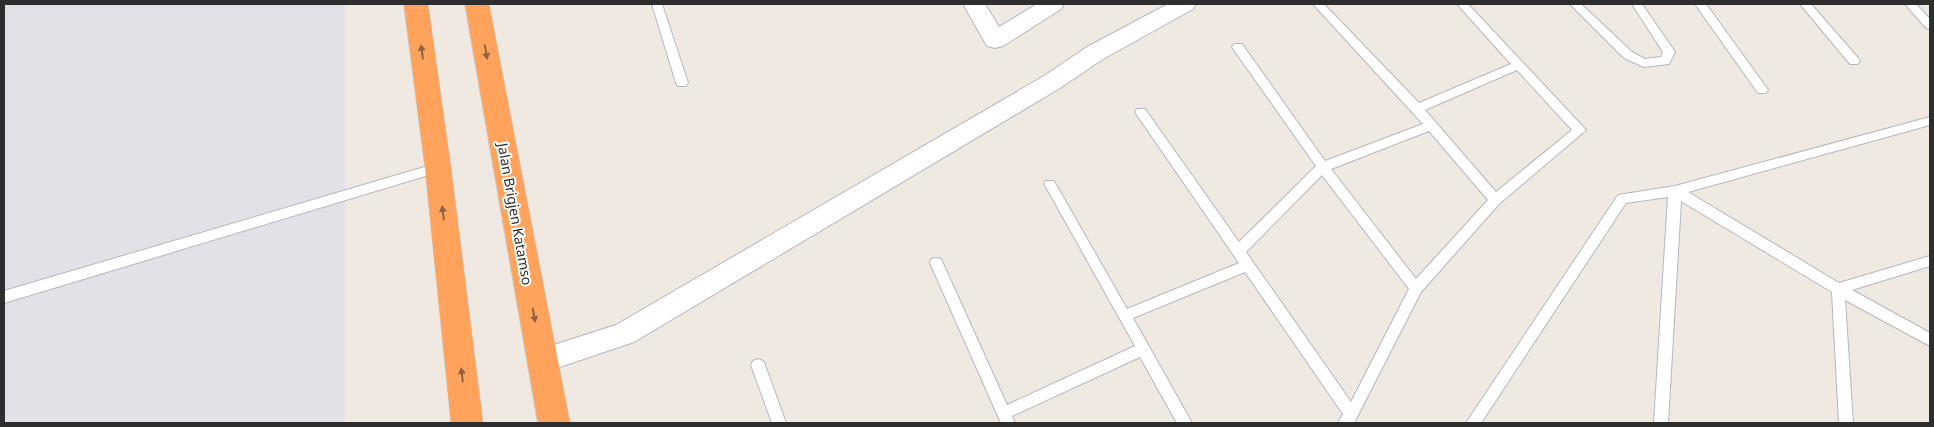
<svg xmlns="http://www.w3.org/2000/svg" width="1934" height="427" font-family="'Noto Sans',sans-serif">
  <style>
    .industrial { fill: #e3e1e8 }
    .lines { fill: none; stroke-linecap: round; stroke-linejoin: round }
    .lane-casing { stroke: #b4b7c1; stroke-width: 2 }
    .street-casing { stroke: #b4b7c1; stroke-width: 2 }
    .highway-casing { stroke: #c9c9c9; stroke-width: 1 }
    .lane { fill: #fff; fill-rule: evenodd }
    .street { fill: #fff; fill-rule: evenodd }
    .highway { fill: #ffa35c; fill-rule: evenodd }
    .oneway { fill: #8c6343 }
    .labels { text-anchor: middle; stroke-width: 4; stroke-linejoin: round; paint-order: stroke }
    .street-label { font-size: 14px; fill: #2e2e2e; stroke: #fff }
  </style>
  <rect width="100%" height="100%" fill="#efe9e1"/>
  <rect class="industrial" x="4" y="4" width="341" height="419"/>
  <g class="lines">
    <g class="lane-casing">
      <g id="lane">
        <polygon points="652,4 662,4 688,83 686,86 678,86 676,83"/>
        <path d="M1313,4h11l95,99 92,-39 -54,-60h11l118,126 -87,74 -78,88 -67,131h-16l5,-9 -98,-142 -112,46 59,105h-15l-37,-66 -128,59 3,7h-14l-71,-160 1,-4 5,-1 5,1 66,146 128,-59 -89,-159 -2,-3 2,-3h8l73,128 112,-46 -102,-148 -2,-3 2,-3h8l94,133 77,-76 -82,-116 -2,-3 2,-3h8l83,117 98,-37zM1517,70l55,60 -76,62 -71,-82zM1429,131l59,69 -72,79 -85,-110zM1322,175l87,114 -58,113 -105,-150z"/>
        <polygon points="1570,4 1581,4 1632,52 1645,59 1661,57 1663,52 1632,4 1642,4 1675,52 1669,64 1644,67 1624,58"/>
        <polygon points="1695,4 1706,4 1766,87 1768,90 1766,93 1758,93"/>
        <polygon points="1800,4 1811,4 1858,58 1860,61 1858,64 1850,64"/>
        <polygon points="1905,4 1916,4 1930,19 1930,29 1926,28"/>
        <polygon points="1930,117 1930,125 1688,192 1839,283 1930,256 1930,266 1852,290 1930,333 1930,346 1845,300 1853,423 1839,423 1832,292 1681,201 1668,423 1654,423 1668,197 1626,203 1481,423 1466,423 1618,195 1675,186"/>
        <polygon points="438,163 444,168 442,171 4,303 4,291"/>
        <polygon points="758,359 763,361 765,365 786,423 772,423 751,365 753,361"/>
      </g>
    </g>
    <g class="street-casing">
      <g id="street">
        <polygon points="963,4 985,4 999,27 1037,4 1064,4 1061,9 1003,46 995,48 987,46"/>
        <polygon points="1168,4 1196,4 1193,9 1103,59 1060,88 634,342 542,373 532,370 528,361 532,352 616,325 1044,76 1087,47"/>
      </g>
    </g>
    <g class="highway-casing">
      <g id="highway">
        <polygon points="404,4 428,4 451,168 483,423 451,423 425,168"/>
        <polygon points="465,4 489,4 570,423 538,423"/>
      </g>
    </g>
    <use href="#lane" class="lane"/>
    <use href="#street" class="street"/>
    <use href="#highway" class="highway"/>
  </g>
  <defs><path id="oneway-solid" d="M-6-.8H1V-3.2L6.5 0L1 3.2V.8H-6Z" transform="scale(1.25)"/></defs>
  <g class="oneway">
    <use href="#oneway-solid" transform="translate(422 52) rotate(-98)"/>
    <use href="#oneway-solid" transform="translate(486 52) rotate(80)"/>
    <use href="#oneway-solid" transform="translate(443 213) rotate(-97)"/>
    <use href="#oneway-solid" transform="translate(534 315) rotate(80)"/>
    <use href="#oneway-solid" transform="translate(462 375) rotate(-97)"/>
  </g>
  <g class="labels">
    <g class="street-label">
      <text transform="translate(515 214) rotate(80)" y="5">Jalan Brigjen Katamso</text>
    </g>
  </g>
  <rect width="1934" height="427" fill="none" stroke="#2e2e2e" stroke-width="10"/>
</svg>
